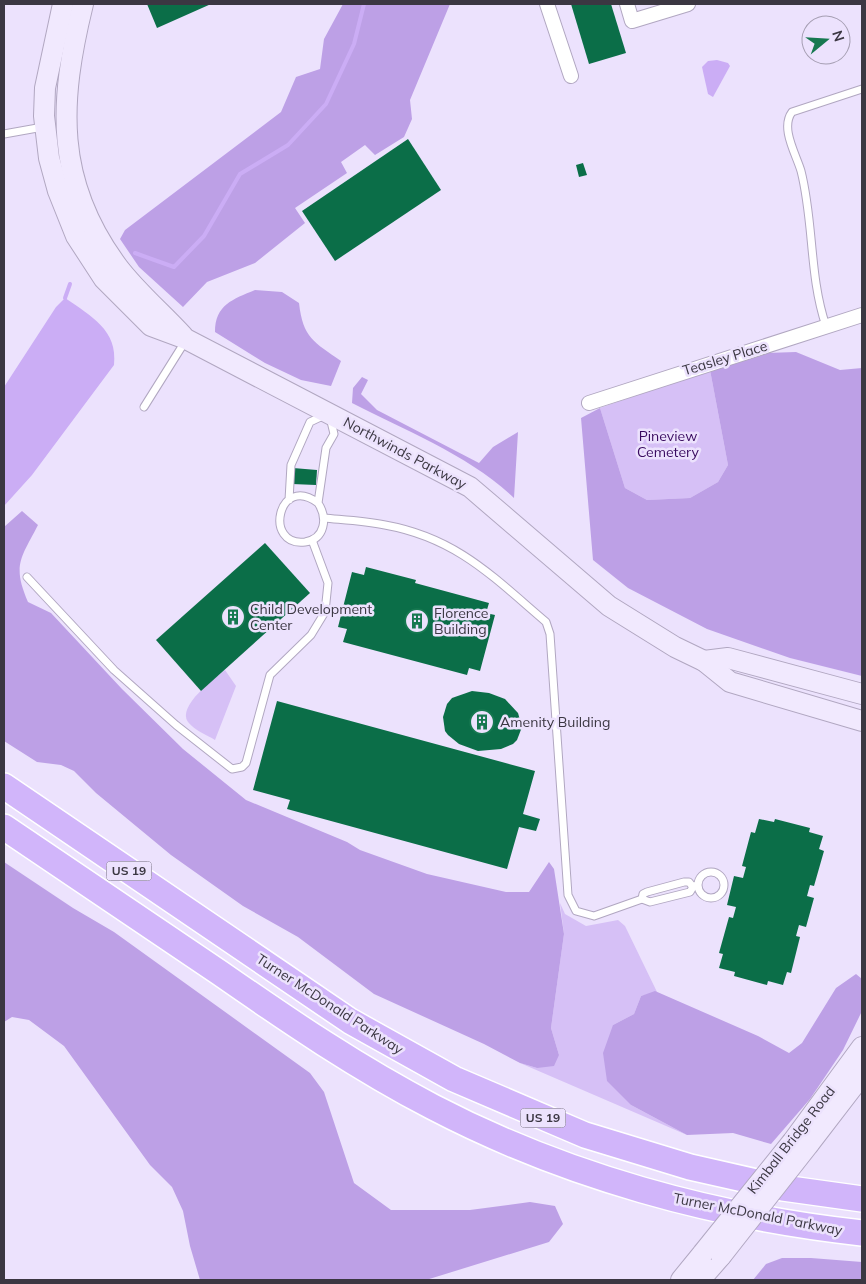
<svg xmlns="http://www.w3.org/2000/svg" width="866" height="1284" viewBox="0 0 866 1284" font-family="Mulish,sans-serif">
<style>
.green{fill:#d6c0f6}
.forest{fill:#bda0e6}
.water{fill:#cbadf5}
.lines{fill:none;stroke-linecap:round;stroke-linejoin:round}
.stream{stroke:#cbadf5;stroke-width:4}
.building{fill:#0b6e48}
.lane-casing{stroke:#b1a7c1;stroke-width:9}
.street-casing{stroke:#b1a7c1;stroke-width:16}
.secondary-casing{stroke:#b1a7c1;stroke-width:22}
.highway-casing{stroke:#fff;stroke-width:28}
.lane{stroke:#fff;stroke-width:7}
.street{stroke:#fff;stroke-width:14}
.secondary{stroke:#f1e9fe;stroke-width:20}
.highway{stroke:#d1b5fa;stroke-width:25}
.secondary-bridge-casing{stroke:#b1a7c1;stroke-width:22;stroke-linecap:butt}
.secondary-bridge{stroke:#f1e9fe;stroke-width:20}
.labels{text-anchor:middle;stroke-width:5;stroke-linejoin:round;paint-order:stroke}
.shield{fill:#ece2fd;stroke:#706a7a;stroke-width:1}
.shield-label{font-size:12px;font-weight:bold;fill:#3b3742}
.street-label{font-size:14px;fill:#3b3742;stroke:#ece2fd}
.park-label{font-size:14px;fill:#390b5f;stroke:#ece2fd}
.poi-label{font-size:14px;fill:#3b3742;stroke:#ece2fd;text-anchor:start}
</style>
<rect width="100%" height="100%" fill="#ece2fd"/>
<g class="green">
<polygon points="710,370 728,465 718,482 690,498 647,500 625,488 600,408"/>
<path d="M 225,670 L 236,686 L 215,740 C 207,735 194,730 188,722 C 177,706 214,679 225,670 Z"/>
<polygon points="560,903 565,914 586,926 618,920 625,926 657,992 641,996 634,1014 613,1025 631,1105 687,1135 520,1063 537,1068 559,1055 551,1028 564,934"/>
</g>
<g class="forest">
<polygon points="343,4 450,4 410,100 412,119 404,137 375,155 365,145 341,162 347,173 295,208 305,223 255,263 207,282 183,307 139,267 120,239 125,230 281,112 296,77 320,69 324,39"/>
<path d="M 255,290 L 282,292 L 299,303 C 303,338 314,342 341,361 L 331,386 L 301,380 L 265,363 L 215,332 C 215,305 233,299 255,290 Z"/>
<polygon points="796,352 840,370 862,368 862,676 790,658 707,629 628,588 593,560 581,418 600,408 625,488 647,500 690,498 718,482 728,465 710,370 766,353"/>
<path d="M 362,377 L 368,380 L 361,394 L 377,410 L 479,463 L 493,447 L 518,432 L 514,498 C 469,455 406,431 352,403 L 353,388 Z"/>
<path d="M 22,511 L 38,525 C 21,558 12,565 28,602 L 51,613 L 122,689 L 183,749 L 246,800 L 347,842 L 360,850 L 427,874 L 506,892 L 529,892 L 549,862 L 554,869 L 564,934 L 551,1028 L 559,1055 L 554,1066 L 537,1068 L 520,1063 L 484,1044 L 374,994 L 298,937 L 243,906 L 171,855 L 96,793 L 74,771 L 61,765 L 37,762 L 4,741 L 4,527 Z"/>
<polygon points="4,862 73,908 114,932 310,1073 324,1092 354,1183 391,1210 470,1210 530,1202 555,1206 563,1224 549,1242 426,1280 200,1280 190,1246 183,1211 172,1187 150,1165 64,1046 29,1020 12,1017 4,1022"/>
<polygon points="856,974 862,979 862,1011 843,1050 810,1099 771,1144 733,1133 687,1135 631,1105 607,1081 603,1053 613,1025 634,1014 641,996 655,991 758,1036 789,1053 802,1043 836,988"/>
<polygon points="782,1258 811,1258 862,1262 862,1280 753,1280 766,1264"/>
</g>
<g class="water">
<polygon points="717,60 728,63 730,66 713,97 708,94 702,67 708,61"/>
<path d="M 65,298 C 91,316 118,330 114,365 L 32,475 L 4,506 L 4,387 L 56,307 Z"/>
</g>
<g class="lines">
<g class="stream">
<polyline points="135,253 174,267 204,236 240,174 288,145 326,104 354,44 364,4"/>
<polyline points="65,298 70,284"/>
</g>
</g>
<g class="building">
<polygon points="147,4 211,4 157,28"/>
<polygon points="571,4 611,4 626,53 589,64"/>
<polygon points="408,139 441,190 335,261 302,211"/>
<polygon points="583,163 587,175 579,177 576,165"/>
<polygon points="293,468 317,470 316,485 292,484"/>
<polygon points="265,543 310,593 201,691 156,640"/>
<polygon points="366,567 416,580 415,583 489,603 486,613 495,615 480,671 469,668 467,675 343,642 347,629 338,627 352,572 364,575"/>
<polygon points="472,691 489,693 505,699 518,713 522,727 517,740 513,744 501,749 478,751 459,744 448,735 445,731 443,717 447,704 452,698"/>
<polygon points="277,701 535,771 523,814 540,819 536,831 519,827 507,869 287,809 290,800 253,790"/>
<polygon points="759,819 774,822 775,819 810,828 809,832 823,836 819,849 824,851 814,886 810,885 807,896 814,898 806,927 799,925 796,936 800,937 791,973 787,972 783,985 768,981 767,985 734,976 735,972 719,968 723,954 719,953 729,917 733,918 736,907 727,905 734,876 743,878 746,867 742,866 751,832 755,833"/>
</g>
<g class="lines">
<g class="lane-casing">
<g id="lane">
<polyline points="4,134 43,127"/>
<path d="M 826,326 C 809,276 814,222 801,171 C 796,154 780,128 792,112 L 862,89"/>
<polyline points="144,407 186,340"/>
<path d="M 289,500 L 291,465 L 310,422 L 329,413 L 334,434 L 326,448 L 318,503 C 328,518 325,539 305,542 C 263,547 278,473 318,503"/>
<path d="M 324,518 C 345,520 365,521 385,525 C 457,538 493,577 546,622 L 550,634 L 568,895 L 576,911 L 594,916 L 642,899 L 650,902 L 690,892 L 693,887 L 697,885"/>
<polyline points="27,577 114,670 176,725 232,769 242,767 246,763 270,675 311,635 325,612 328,583 312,540"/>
<circle cx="711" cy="885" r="13"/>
<polyline points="642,899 643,894 647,892 684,882 689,882 693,887"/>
</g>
</g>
<g class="street-casing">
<g id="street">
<polyline points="547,4 571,76"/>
<polyline points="627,4 632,21 688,4"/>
<polyline points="589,403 862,315"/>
</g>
</g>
<g class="secondary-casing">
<g id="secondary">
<polyline points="63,4 45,88 44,116 49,158 58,191 76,236 104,279 151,326 186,339 470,487 609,606 675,647 704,661 730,682 862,721"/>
<path d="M 83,4 C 59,102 54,181 118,267 C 137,292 162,313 183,336"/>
<polyline points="704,661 728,658 862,694"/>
<polyline points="793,1141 862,1047"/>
<polyline points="809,1144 862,1075"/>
<polyline points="681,1280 703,1253"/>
<polyline points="700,1280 721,1256"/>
</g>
</g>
<g class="highway-casing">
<g id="highway">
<polyline points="4,786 350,1021 454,1079 585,1135 690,1167 783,1188 862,1199"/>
<path d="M 4,827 C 76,876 148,925 220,973 C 289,1021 358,1068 433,1107 C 565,1176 715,1217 862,1233"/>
</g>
</g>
<use href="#lane" class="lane"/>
<use href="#street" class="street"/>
<use href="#secondary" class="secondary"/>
<use href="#highway" class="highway"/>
<g class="secondary-bridge-casing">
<g id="secondary-bridge">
<polyline points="703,1253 793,1141"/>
<polyline points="721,1256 809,1144"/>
</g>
</g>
<use href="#secondary-bridge" class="secondary-bridge"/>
</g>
<defs>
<g id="building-ring" transform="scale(1.25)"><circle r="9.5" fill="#ece2fd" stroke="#167850" stroke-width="1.5"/><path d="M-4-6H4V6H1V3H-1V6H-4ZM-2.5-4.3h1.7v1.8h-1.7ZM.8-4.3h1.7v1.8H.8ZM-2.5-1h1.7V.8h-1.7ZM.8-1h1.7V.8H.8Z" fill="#167850"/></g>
</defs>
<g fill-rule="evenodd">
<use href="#building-ring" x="233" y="617"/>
<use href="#building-ring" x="417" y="621"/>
<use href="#building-ring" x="482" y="722"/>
</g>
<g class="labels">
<g class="shield">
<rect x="106.5" y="861.5" width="45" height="19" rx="4"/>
<rect x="520.5" y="1108.5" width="45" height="19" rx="4"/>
</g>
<g class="shield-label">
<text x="129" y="875">US 19</text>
<text x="543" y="1122">US 19</text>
</g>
<g class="street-label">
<text transform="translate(725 358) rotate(-17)" y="5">Teasley Place</text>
<text transform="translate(405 453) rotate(28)" y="5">Northwinds Parkway</text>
<text transform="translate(330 1004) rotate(33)" y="5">Turner McDonald Parkway</text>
<text transform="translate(791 1140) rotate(-52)" y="5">Kimball Bridge Road</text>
<text transform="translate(758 1214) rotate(11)" y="5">Turner McDonald Parkway</text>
</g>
<g class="park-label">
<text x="668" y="441">Pineview<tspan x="668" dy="16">Cemetery</tspan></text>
</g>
<g class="poi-label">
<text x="250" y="614">Child Development<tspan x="250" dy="16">Center</tspan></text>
<text x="434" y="618">Florence<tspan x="434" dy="16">Building</tspan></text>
<text x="500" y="727">Amenity Building</text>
</g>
</g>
<rect width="866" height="1284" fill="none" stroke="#3b3742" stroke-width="10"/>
<g transform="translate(826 40) rotate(72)"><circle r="24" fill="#ece2fd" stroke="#a59eb2"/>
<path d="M0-4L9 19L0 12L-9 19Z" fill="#167850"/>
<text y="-8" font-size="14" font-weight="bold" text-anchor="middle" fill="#3b3742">N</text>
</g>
</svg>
